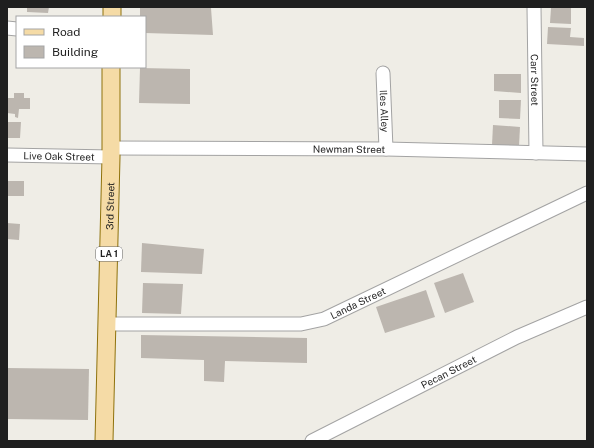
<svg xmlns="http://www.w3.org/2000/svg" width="594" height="448" viewBox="0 0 594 448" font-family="'Public Sans',sans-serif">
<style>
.building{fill:#bcb6af}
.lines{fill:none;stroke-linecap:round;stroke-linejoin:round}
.minor-casing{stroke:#a3a3a3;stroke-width:15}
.major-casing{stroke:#8f720c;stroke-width:19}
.minor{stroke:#fff;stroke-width:13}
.major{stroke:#f5dba6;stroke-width:17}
.labels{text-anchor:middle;stroke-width:3;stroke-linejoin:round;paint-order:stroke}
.shield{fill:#fff;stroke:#626262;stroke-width:1}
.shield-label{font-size:9px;font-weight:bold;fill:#1f1f1f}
.street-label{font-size:10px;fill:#1f1f1f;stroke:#fff}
</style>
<rect width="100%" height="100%" fill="#efede6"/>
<g class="building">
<polygon points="27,7 49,7 48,13 27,12"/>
<polygon points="140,8 211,8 213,35 145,33 145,17 140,17"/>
<polygon points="551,8 571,8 571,24 550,23"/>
<polygon points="548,27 571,28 570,37 584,38 584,46 547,44"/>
<polygon points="140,68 190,69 190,104 139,103"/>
<polygon points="494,74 521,74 521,93 494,91"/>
<polygon points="14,93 24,93 24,98 30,98 30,109 19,109 18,118 15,117 15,114 7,113 7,98 14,98"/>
<polygon points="499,100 521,100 520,119 499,118"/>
<polygon points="7,122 21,122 20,138 7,138"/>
<polygon points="493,125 520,127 519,146 492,145"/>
<rect x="7" y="181" width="17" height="15"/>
<polygon points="7,223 20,224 19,240 7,239"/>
<polygon points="142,243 204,249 202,274 141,272"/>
<polygon points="463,273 474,302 445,313 434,283"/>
<polygon points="143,283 183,284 181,314 142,313"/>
<polygon points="426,290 435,317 385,333 376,307"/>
<polygon points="141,335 307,338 307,363 225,361 224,382 204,381 204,360 141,358"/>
<polygon points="7,368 89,369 88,420 7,419"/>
</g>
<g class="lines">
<g class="minor-casing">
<g id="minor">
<path id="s1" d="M 534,7 L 536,153"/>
<polyline points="7,28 17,29"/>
<path id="s2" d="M 383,73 L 386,149"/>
<path id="s3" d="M 111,148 L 386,149 L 587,154"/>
<path id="s4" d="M 7,155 L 111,157"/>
<path id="s5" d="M 107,324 L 301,324 L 324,319 L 587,193"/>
<path id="s6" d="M 312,441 L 517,337 L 587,307"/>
</g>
</g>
<g class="major-casing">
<g id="major">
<polyline points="112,17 112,7"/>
<path id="s7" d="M 104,441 L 111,157 L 111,67"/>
</g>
</g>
<use href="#minor" class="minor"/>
<use href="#major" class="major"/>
</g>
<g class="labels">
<rect class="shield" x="96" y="247" width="26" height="14" rx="3"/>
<g class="shield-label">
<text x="109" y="257">LA 1</text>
</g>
<g class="street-label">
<text dy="4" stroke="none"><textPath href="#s1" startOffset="73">Carr Street</textPath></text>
<text dy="4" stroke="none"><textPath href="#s2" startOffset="38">Iles Alley</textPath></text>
<text dy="4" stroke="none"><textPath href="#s3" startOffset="238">Newman Street</textPath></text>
<text dy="4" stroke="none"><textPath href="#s4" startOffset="52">Live Oak Street</textPath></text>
<text dy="4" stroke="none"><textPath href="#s7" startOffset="235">3rd Street</textPath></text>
<text dy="4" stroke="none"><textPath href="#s5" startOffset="255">Landa Street</textPath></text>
<text dy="4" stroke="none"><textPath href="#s6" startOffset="153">Pecan Street</textPath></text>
</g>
</g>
<rect width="594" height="448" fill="none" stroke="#1f1f1f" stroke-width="16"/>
<rect x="16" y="16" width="130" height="52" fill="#ffffff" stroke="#a5a5a5"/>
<rect x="24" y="29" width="20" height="6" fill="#f5dba6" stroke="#a5a5a5"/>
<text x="52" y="36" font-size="12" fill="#1f1f1f">Road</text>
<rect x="24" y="46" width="20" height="12" fill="#bcb6af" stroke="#a5a5a5"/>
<text x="52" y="56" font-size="12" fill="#1f1f1f">Building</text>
</svg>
